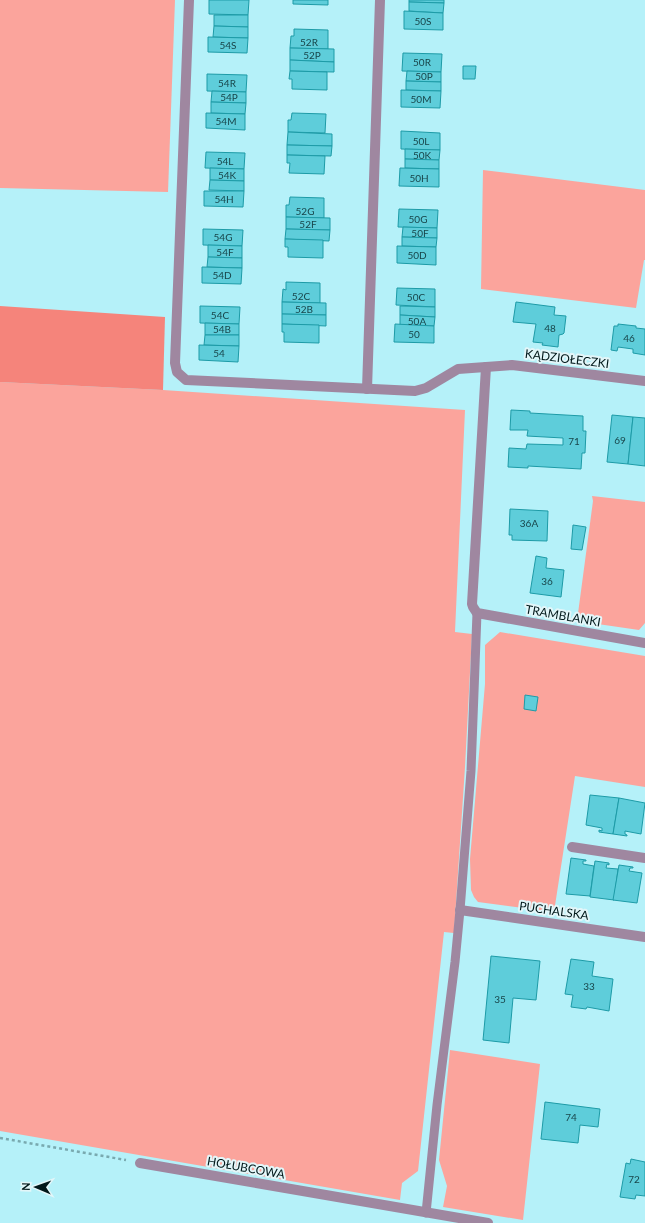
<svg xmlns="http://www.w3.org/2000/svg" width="645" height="1223" viewBox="0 0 645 1223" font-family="Lato,sans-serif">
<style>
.green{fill:#fba49c}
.forest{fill:#f5847b}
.building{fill:#5ecdda;stroke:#1d9ba7}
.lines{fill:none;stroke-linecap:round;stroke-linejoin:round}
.path{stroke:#79a9af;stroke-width:2.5;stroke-dasharray:3 3;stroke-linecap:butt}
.lane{stroke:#9f87a0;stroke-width:9}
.street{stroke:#9f87a0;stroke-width:10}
.labels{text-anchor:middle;stroke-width:4;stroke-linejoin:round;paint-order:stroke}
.number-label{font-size:10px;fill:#18454a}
.street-label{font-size:12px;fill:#01181a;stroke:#e3f6f9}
</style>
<rect width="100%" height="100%" fill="#b5f1f9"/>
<g class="green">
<polygon points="0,0 175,0 168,192 0,188"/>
<polygon points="483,170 645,190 645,260 644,260 636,308 481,289"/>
<polygon points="0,382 163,390 465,410 455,632 472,634 465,767 454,933 444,932 418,1171 402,1183 400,1200 0,1131"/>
<polygon points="592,496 645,502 645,623 639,630 577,621 593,501"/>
<polygon points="500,632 645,656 645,787 575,776 554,912 478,902 474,897 471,890 470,859 485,684 485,645"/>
<polygon points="450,1050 540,1064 523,1220 443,1207 447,1186 439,1160"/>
</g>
<polygon class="forest" points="0,306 165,317 163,390 0,382"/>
<g class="building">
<polygon points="209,0 249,0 248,15 209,14"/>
<polygon points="293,0 328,0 328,5 293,4"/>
<polygon points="409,0 444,0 444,3 409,2"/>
<polygon points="409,2 444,3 443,13 409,11"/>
<polygon points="404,11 443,13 443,30 404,29"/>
<polygon points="214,15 248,15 248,27 214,26"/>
<polygon points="214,26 248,27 248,38 213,37"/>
<polygon points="294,29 328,30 328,49 290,48 291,36 294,36"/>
<polygon points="208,37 248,38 247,53 208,52"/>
<polygon points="290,48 334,49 334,62 290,60"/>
<polygon points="403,53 442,54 441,72 402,71"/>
<polygon points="290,60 334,62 334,72 290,71"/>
<polygon points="463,66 476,66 475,79 463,79"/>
<polygon points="290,71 327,72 327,90 292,89 292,79 289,79"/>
<polygon points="407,71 441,72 441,82 406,81"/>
<polygon points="207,74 247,75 246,92 207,91"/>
<polygon points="406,81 441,82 441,91 406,90"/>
<polygon points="401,90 441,91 440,108 401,107"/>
<polygon points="212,91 246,92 246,103 211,102"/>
<polygon points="211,102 246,103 245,114 211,113"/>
<polygon points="206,113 245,114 245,130 206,128"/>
<polygon points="292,113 326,114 325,133 288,132 288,120 291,120"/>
<polygon points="401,131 440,133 440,150 401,149"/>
<polygon points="288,132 332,134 332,146 287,145"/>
<polygon points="287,145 332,146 331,156 287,155"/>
<polygon points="405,149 440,150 439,160 405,159"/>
<polygon points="206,152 245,153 244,169 205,168"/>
<polygon points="287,155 325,156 324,174 289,173 290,163 287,163"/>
<polygon points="405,159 439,160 439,169 405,168"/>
<polygon points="210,168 244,169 244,181 210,180"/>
<polygon points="400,168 439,169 439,187 399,186"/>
<polygon points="210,180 244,181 244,191 209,190"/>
<polygon points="204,191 244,191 243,207 204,206"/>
<polygon points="290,197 324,198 324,218 286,217 286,205 289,205"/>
<polygon points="399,209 438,210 437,228 398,227"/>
<polygon points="286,217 330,218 330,230 286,229"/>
<polygon points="403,227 437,228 437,238 402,237"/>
<polygon points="203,229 243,230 242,246 203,245"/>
<polygon points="286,229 330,230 329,241 285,239"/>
<polygon points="402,237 437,238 436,247 402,246"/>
<polygon points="285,239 323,240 323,258 288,257 288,247 285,247"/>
<polygon points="208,245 242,246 242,258 208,257"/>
<polygon points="397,246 436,247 436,265 397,263"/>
<polygon points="208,257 242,258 242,268 207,267"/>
<polygon points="202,267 242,268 241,284 202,283"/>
<polygon points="286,282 320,283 320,303 282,302 283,289 286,290"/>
<polygon points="397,288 435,289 435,307 396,305"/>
<polygon points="282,302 326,303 326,315 282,314"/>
<polygon points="516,302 555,307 554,315 566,316 564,333 563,334 559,335 558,347 542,345 543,343 533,342 536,324 513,322"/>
<polygon points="200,306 240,307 239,324 200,323"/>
<polygon points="400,306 435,307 435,317 400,315"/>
<polygon points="282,314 326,315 326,326 282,324"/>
<polygon points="400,315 435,317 434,326 400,325"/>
<polygon points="205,323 239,324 239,335 205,335"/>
<polygon points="282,324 319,325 319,343 284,342 284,332 282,332"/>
<polygon points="395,324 434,326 434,343 394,342"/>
<polygon points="618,324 636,326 636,328 645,329 645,355 633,353 633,349 618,347 617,351 611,350 614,326 618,326"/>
<polygon points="205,335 239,335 239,346 204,345"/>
<polygon points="199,345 239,346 238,362 199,360"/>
<polygon points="511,410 530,411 530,413 583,416 583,431 586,431 585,453 582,453 581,469 528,466 528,468 508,467 509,448 526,449 527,444 563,445 563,438 527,436 528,430 510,430"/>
<polygon points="612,415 633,417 628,464 607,462"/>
<polygon points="633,417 645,418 645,466 628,464"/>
<polygon points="510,509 548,511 547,541 512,540 512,535 509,535"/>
<polygon points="573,525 586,527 582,550 571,549"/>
<polygon points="536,556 547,558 546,568 564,570 561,597 530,593"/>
<polygon points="525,695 538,697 536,711 524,709"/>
<polygon points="590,795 619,798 613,834 599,832 599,830 602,831 602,828 586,825"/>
<polygon points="619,798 645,803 641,834 625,831 625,834 627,835 627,836 613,834"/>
<polygon points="571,858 586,860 586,861 583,861 583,864 594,866 590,896 566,894"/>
<polygon points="595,861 609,863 609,865 607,864 606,868 618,869 614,900 590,897"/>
<polygon points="619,865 633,867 633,868 630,868 629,871 642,873 637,903 613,900"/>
<polygon points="491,956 540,961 536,1000 513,998 509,1043 483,1040"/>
<polygon points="571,959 594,962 592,976 613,979 609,1011 587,1007 586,1009 571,1007 573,995 565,994"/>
<polygon points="545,1102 600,1109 598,1127 580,1125 578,1143 541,1139"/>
<polygon points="631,1159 645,1162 645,1196 636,1195 635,1199 620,1197 626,1163 630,1164"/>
</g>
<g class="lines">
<polyline class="path" points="0,1138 126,1160"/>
<polyline class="lane" points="426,1213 437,1105 455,962 460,910 471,771 477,613"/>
<g class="street">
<polyline points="189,0 175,363 177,372 186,380 415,391 426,388 458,369 512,365 645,381"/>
<polyline points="486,367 472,604 473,607 477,613 645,643"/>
<polyline points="367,389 380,0"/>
<polyline points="572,847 645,858"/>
<polyline points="460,910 645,937"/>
<polyline points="140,1163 488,1223"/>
</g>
</g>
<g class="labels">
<g class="number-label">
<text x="423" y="25">50S</text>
<text x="309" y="46">52R</text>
<text x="228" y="49">54S</text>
<text x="312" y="59">52P</text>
<text x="422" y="66">50R</text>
<text x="424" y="80">50P</text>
<text x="227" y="87">54R</text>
<text x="229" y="101">54P</text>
<text x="421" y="103">50M</text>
<text x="226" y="125">54M</text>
<text x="421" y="145">50L</text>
<text x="422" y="159">50K</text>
<text x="225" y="165">54L</text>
<text x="227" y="179">54K</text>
<text x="419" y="182">50H</text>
<text x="224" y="203">54H</text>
<text x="305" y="215">52G</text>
<text x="418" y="223">50G</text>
<text x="308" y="228">52F</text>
<text x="420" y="237">50F</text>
<text x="223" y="241">54G</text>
<text x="225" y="256">54F</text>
<text x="417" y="259">50D</text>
<text x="222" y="279">54D</text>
<text x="301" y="300">52C</text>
<text x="416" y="301">50C</text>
<text x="304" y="313">52B</text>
<text x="220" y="319">54C</text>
<text x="417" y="325">50A</text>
<text x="550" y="332">48</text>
<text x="222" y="333">54B</text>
<text x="414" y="338">50</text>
<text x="629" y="342">46</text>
<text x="219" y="357">54</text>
<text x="620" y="444">69</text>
<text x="574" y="445">71</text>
<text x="529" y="527">36A</text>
<text x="547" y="585">36</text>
<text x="589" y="990">33</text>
<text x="500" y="1003">35</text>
<text x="571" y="1121">74</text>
<text x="634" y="1183">72</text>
</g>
<g class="street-label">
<text transform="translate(567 359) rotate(7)" y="4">KĄDZIOŁECZKI</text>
<text transform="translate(563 616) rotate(10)" y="4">TRAMBLANKI</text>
<text transform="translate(554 911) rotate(8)" y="4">PUCHALSKA</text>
<text transform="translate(246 1168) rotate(10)" y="4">HOŁUBCOWA</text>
</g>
</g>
<g transform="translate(36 1187) rotate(272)" stroke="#e3f6f9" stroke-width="3" paint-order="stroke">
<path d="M0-3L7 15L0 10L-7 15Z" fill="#01181a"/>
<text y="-6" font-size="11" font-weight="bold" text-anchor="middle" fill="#01181a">N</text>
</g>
</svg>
